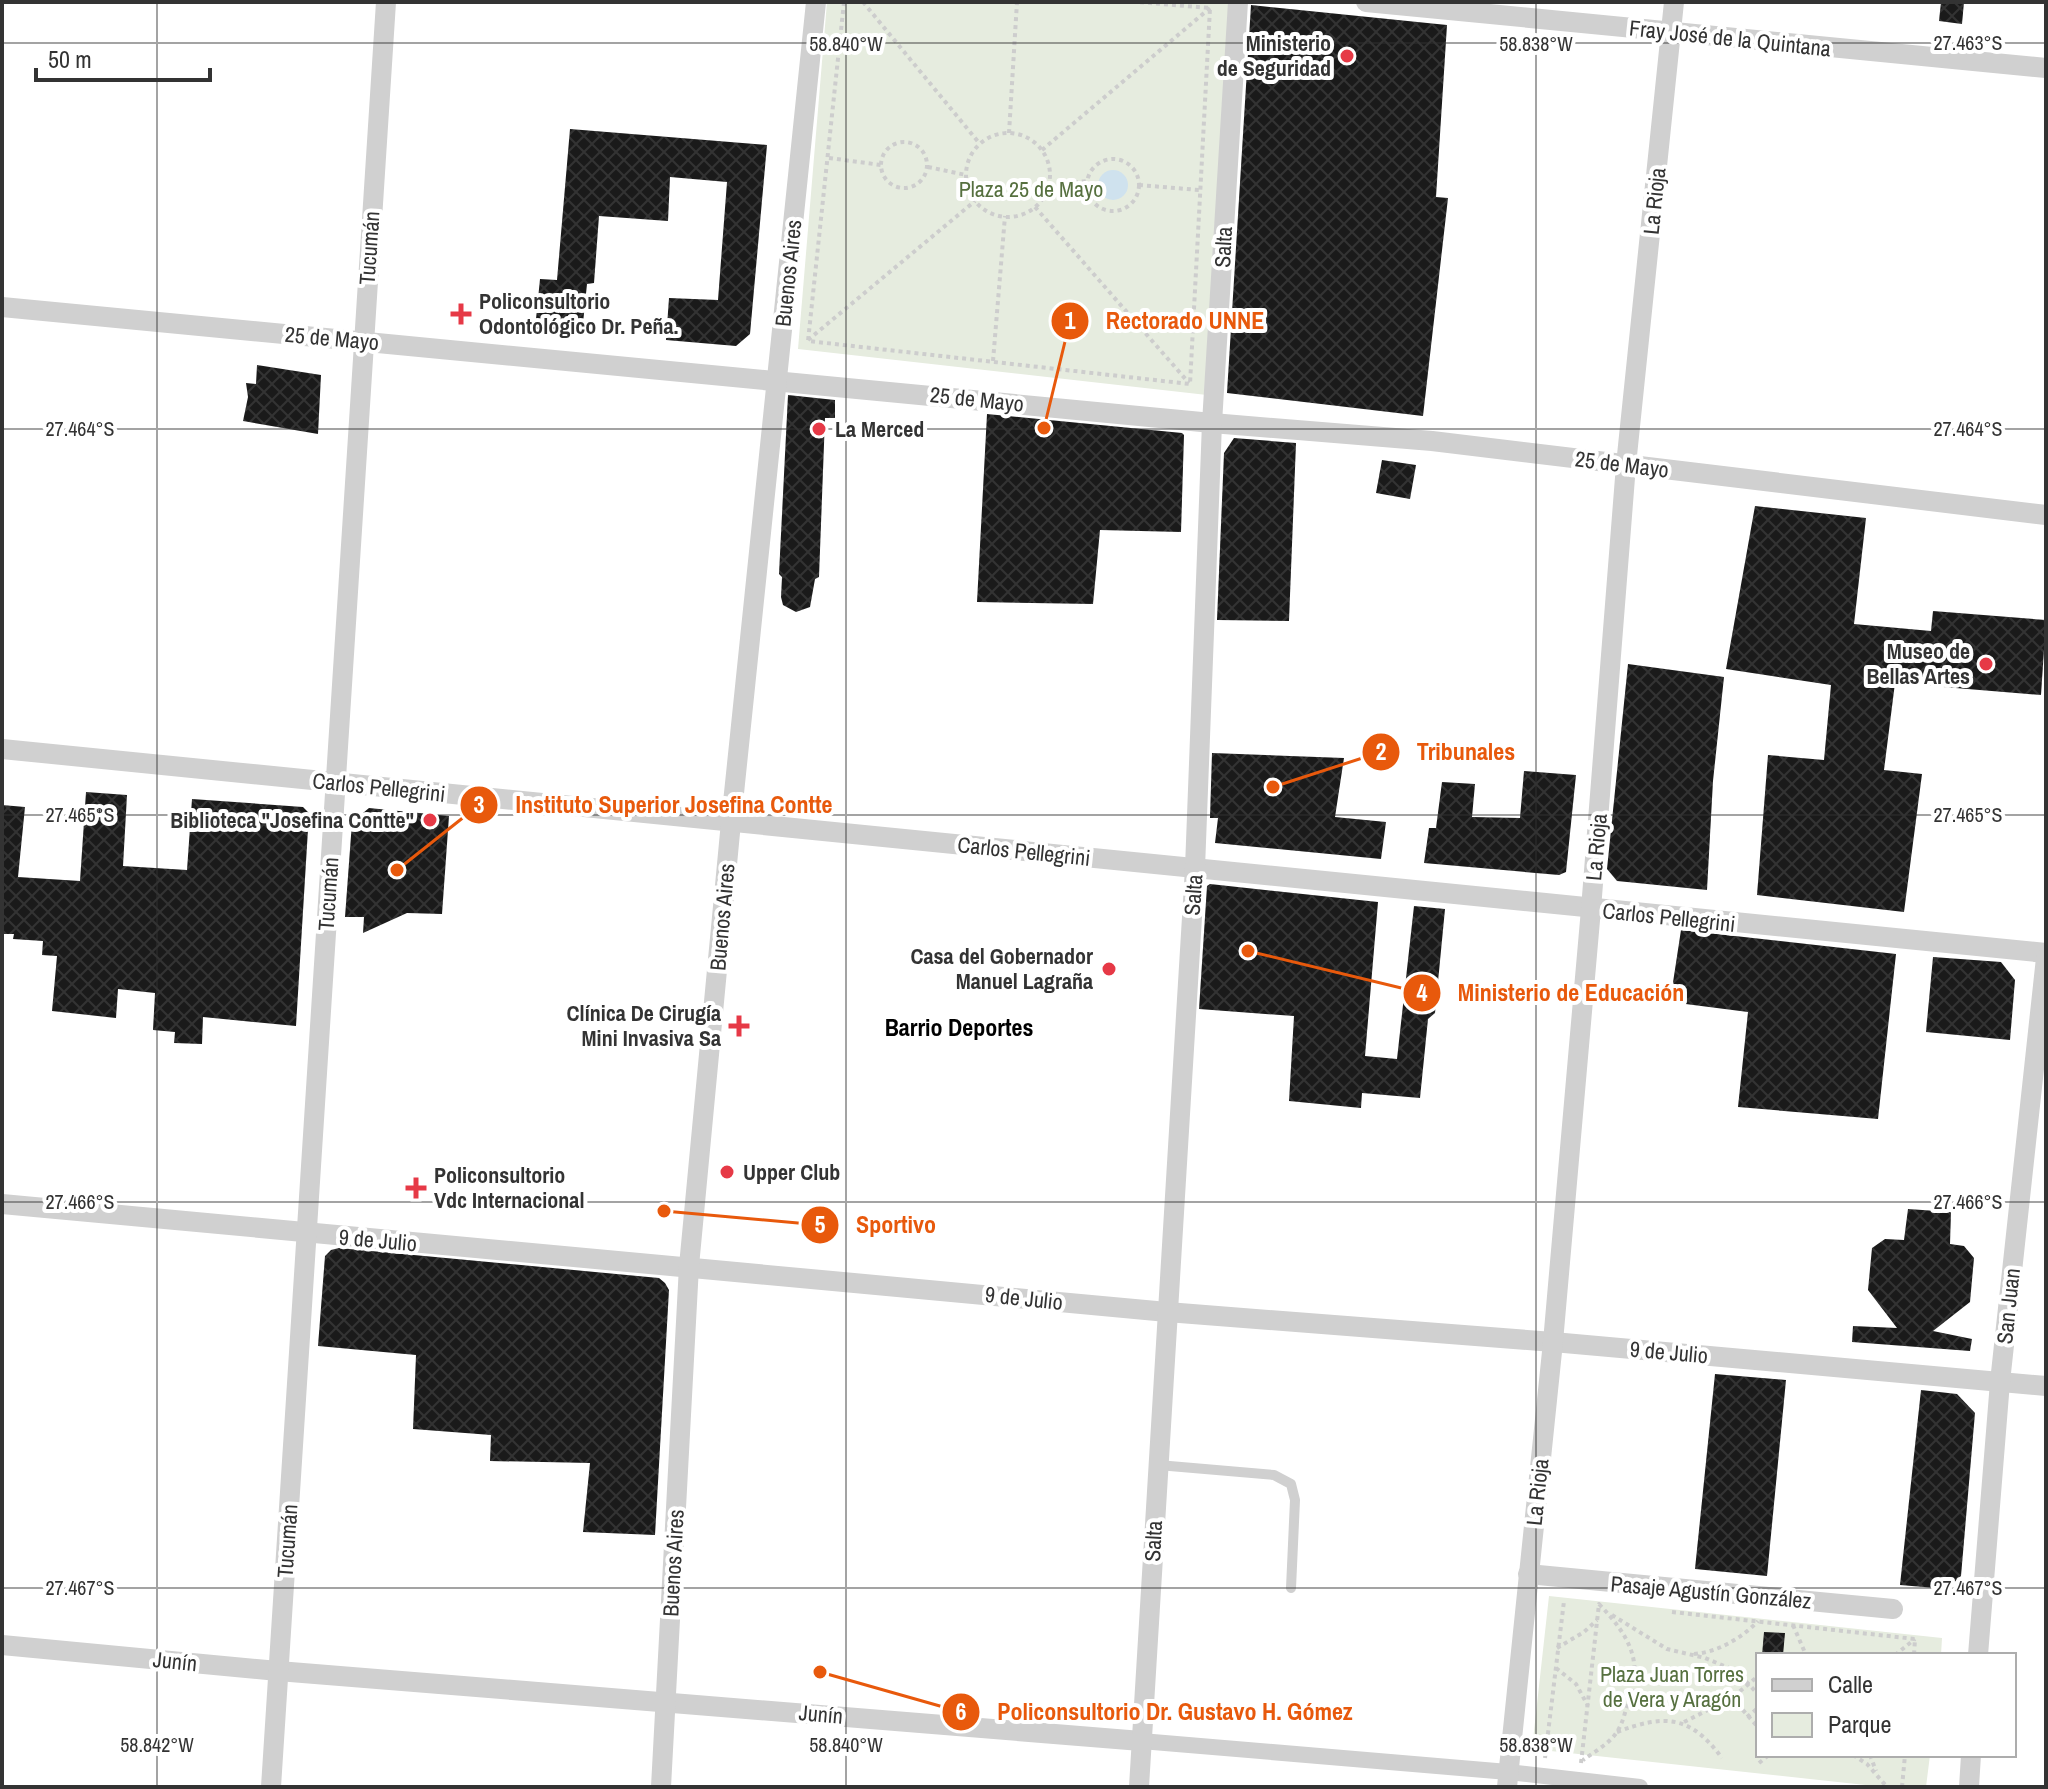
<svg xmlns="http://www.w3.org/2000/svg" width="2048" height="1789" viewBox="0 0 2048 1789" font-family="'Archivo Narrow',sans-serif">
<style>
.park{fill:#e6ecdf}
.water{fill:#cfe2ee}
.building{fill:url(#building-cross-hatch)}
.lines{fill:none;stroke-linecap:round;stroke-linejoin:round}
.path{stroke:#cdcdcd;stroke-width:4;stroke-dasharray:4 4;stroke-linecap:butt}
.service{stroke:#d0d0d0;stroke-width:10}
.pedestrian{stroke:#d0d0d0;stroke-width:16}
.minor{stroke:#d0d0d0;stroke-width:20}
.ticks{fill:none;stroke:#333;stroke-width:2;stroke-opacity:0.45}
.poi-dot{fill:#e63946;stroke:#fff;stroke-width:3}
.labels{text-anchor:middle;stroke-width:8;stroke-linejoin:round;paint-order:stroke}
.street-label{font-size:22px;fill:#333;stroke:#fff}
.poi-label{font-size:22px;font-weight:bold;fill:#333;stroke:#fff;text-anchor:end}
.park-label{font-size:22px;fill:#56703f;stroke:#fff}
.neighbourhood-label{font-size:24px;font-weight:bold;fill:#000;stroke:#fff}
.ticks-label{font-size:20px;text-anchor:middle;fill:#333;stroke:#fff;stroke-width:8;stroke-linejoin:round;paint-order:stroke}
.leader{fill:none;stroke:#e8590c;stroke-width:3}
.callout-dot{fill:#e8590c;stroke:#fff;stroke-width:3}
.mark-label{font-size:24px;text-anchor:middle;font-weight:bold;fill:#fff}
.callout-label{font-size:24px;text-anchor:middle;font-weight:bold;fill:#e8590c;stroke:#fff;stroke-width:8;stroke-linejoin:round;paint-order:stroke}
</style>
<defs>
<pattern id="building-cross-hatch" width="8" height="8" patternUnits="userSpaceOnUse" patternTransform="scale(2)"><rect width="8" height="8" fill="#1a1a1a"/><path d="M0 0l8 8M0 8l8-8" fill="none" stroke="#333"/></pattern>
</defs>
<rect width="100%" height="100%" fill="#fff"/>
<g class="park">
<polygon points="827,2 1231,2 1207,395 798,349"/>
<polygon points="1549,1596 1942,1638 1941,1655 1758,1655 1758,1755 1930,1755 1926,1787 1884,1787 1532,1749"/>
</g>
<circle class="water" cx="1113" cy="185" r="15"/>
<g class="building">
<polygon points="1941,2 1964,2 1962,24 1939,21"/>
<polygon points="1251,5 1447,25 1436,197 1448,198 1423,416 1227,393"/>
<polygon points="570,129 767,145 750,334 736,346 666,340 669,298 718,300 727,182 670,177 668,221 599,216 594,283 587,284 582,333 535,329 540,279 557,280"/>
<polygon points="257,365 321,375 318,434 243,421 248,397 246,383 256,384"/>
<polygon points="788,395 835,400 835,418 825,418 819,577 815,579 810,607 796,612 783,605 781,597 782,577 779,574"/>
<polygon points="987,414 1182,433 1184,435 1181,532 1100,530 1093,604 977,602"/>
<polygon points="1234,438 1296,443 1289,621 1217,620 1224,453"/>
<polygon points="1382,460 1416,465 1410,499 1376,493"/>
<polygon points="1755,506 1866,518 1854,624 1931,631 1933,611 2046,620 2041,695 1895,683 1884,770 1922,774 1904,912 1757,895 1768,755 1824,760 1831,685 1726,669"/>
<polygon points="1628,664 1724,677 1713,781 1707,890 1617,881 1607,869"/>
<polygon points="1212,753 1344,758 1335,817 1386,822 1381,859 1215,843 1218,818 1210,818"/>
<polygon points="1524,771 1576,775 1566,872 1559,875 1424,863 1429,828 1436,828 1442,782 1475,784 1472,817 1520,818"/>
<polygon points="86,792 127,795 123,866 187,870 192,799 303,807 309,813 296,1026 203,1017 202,1044 174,1043 175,1032 153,1030 155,993 118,989 116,1018 52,1011 57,956 42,955 43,941 13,939 14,934 2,934 2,805 25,807 18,877 80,881"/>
<polygon points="369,808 449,816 442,914 407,913 363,933 364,917 345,917 352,822"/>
<polygon points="1210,884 1378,902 1365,1056 1397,1059 1414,906 1445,909 1435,1013 1428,1019 1420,1098 1362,1093 1361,1108 1289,1101 1294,1016 1199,1009 1207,886"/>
<polygon points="1681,930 1896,954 1878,1119 1738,1107 1748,1012 1670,1002"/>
<polygon points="1933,957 2001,962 2015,980 2010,1040 1926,1032"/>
<polygon points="1908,1209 1951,1212 1950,1244 1964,1246 1974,1258 1970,1302 1933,1331 1972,1339 1970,1351 1852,1342 1853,1326 1897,1328 1868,1290 1872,1248 1885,1239 1904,1240"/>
<polygon points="339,1248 659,1278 665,1283 669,1290 655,1535 583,1532 590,1463 490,1461 491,1435 413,1429 416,1355 318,1346 325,1256 331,1250"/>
<polygon points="1715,1374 1786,1380 1767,1576 1695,1569"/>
<polygon points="1921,1390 1957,1394 1975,1413 1961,1576 1947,1589 1900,1585"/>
<polygon points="1764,1632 1785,1633 1783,1655 1762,1655"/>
</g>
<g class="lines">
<g class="path">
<polyline points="844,2 808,341 1190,384 1210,8 1138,2"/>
<polyline points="863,2 980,144"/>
<polyline points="1009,133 1017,2"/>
<circle cx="1008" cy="175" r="42"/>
<circle cx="904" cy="165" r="23"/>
<polyline points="1042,150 1210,8"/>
<polyline points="829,158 881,165"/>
<circle cx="1113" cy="185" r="26"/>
<polyline points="928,167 966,175"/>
<polyline points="1050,185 1087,181"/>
<polyline points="1139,185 1199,190"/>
<polyline points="1035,207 1189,383"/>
<polyline points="808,340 975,201"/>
<polyline points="993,361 1005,216"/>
<polyline points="1672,1612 1915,1639 1914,1655"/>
<polyline points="1612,1615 1667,1649 1705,1658 1736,1671 1758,1694"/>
<polyline points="1793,1625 1806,1655"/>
<polyline points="1557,1648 1584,1632 1597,1620"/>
<path d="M 1694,1654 C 1718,1652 1742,1638 1758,1621"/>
<polyline points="1895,1655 1915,1639"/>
<polyline points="1556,1668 1576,1684 1588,1706"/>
<polyline points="1732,1698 1758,1727"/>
<polyline points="1747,1717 1758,1708"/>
<polyline points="1684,1722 1732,1698 1758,1676"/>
<path d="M 1617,1732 C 1665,1714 1690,1715 1722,1758"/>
<polyline points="1853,1755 1867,1764 1887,1787"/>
<polyline points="1870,1755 1876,1771"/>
<polyline points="1545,1758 1564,1601"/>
<path d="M 1581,1763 L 1599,1604 C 1631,1638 1645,1663 1626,1709 C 1624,1717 1621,1726 1617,1732 C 1609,1744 1594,1752 1583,1760"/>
<polyline points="1759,1763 1769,1755"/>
<polyline points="1902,1787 1905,1755"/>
</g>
<polyline class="service" points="1158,1465 1274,1475 1291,1484 1295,1500 1291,1588"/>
<polyline class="pedestrian" points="1141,1741 1508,1772 1640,1787"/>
<g class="minor">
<polyline points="1366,2 2046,68"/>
<polyline points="2,307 1212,423 1432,441 2046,515"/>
<polyline points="2,749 2046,953"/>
<polyline points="2,1204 1167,1312 1553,1342 2046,1386"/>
<polyline points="1528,1574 1893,1609"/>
<polyline points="2,1645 278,1671 1141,1741"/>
<polyline points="1978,1655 2000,1382 2046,958"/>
<polyline points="271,1787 386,2"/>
<polyline points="661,1787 689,1266 731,822 816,2"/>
<polyline points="1139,1787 1195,868 1212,423 1238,2"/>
<polyline points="1507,1787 1553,1342 1591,909 1626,465 1674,2"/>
<polyline points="1969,1787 1971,1755"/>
</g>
</g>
<path class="ticks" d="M 157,2 L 157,1787M 846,2 L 846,1787M 1536,2 L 1536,1787M 2,43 L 2046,43M 2,429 L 2046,429M 2,815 L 2046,815M 2,1202 L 2046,1202M 2,1588 L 2046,1588"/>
<g class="poi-dot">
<circle cx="1347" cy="56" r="8"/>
<path d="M457 302h8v8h8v8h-8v8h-8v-8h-8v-8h8z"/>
<circle cx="819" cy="429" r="8"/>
<circle cx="1986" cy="664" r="8"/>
<circle cx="430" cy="820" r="8"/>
<circle cx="1109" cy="969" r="8"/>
<path d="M735 1014h8v8h8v8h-8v8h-8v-8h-8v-8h8z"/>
<circle cx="727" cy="1172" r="8"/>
<path d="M412 1176h8v8h8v8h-8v8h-8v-8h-8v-8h8z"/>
</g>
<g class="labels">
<g class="street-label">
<text transform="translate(1730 38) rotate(6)" y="8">Fray José de la Quintana</text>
<text transform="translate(1654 201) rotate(-84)" y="8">La Rioja</text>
<text transform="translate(1223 247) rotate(-87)" y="8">Salta</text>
<text transform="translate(369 248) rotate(-86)" y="8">Tucumán</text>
<text transform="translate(788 273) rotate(-84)" y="8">Buenos Aires</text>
<text transform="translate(332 338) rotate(5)" y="8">25 de Mayo</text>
<text transform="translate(977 399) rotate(6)" y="8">25 de Mayo</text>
<text transform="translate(1622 464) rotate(7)" y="8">25 de Mayo</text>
<text transform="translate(379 787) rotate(6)" y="8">Carlos Pellegrini</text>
<text transform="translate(1596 847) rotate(-85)" y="8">La Rioja</text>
<text transform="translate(1024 851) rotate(6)" y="8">Carlos Pellegrini</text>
<text transform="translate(328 894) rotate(-86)" y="8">Tucumán</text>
<text transform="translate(1193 895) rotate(-86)" y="8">Salta</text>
<text transform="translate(722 917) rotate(-85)" y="8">Buenos Aires</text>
<text transform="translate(1669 917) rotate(6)" y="8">Carlos Pellegrini</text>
<text transform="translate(378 1240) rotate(5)" y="8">9 de Julio</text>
<text transform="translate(1024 1298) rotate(6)" y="8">9 de Julio</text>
<text transform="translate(2008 1306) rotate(-84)" y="8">San Juan</text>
<text transform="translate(1669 1352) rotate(5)" y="8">9 de Julio</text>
<text transform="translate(1537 1492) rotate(-84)" y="8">La Rioja</text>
<text transform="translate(287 1541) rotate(-86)" y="8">Tucumán</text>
<text transform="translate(1153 1541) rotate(-87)" y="8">Salta</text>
<text transform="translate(673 1563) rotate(-87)" y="8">Buenos Aires</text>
<text transform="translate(1711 1592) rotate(5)" y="8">Pasaje Agustín González</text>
<text transform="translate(175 1661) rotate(6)" y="8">Junín</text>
<text transform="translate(821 1714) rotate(5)" y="8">Junín</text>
</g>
<g class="poi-label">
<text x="1331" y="51">Ministerio<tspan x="1331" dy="25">de Seguridad</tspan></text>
<text x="479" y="309" text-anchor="start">Policonsultorio<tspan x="479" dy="25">Odontológico Dr. Peña.</tspan></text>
<text x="835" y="437" text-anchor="start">La Merced</text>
<text x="1970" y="659">Museo de<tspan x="1970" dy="25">Bellas Artes</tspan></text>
<text x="414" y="828">Biblioteca "Josefina Contte"</text>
<text x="1093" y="964">Casa del Gobernador<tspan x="1093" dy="25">Manuel Lagraña</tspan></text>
<text x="721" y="1021">Clínica De Cirugía<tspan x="721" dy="25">Mini Invasiva Sa</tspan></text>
<text x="743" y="1180" text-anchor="start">Upper Club</text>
<text x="434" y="1183" text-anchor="start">Policonsultorio<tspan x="434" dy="25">Vdc Internacional</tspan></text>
</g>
<g class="park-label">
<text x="1031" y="197">Plaza 25 de Mayo</text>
<text x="1672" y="1682">Plaza Juan Torres<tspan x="1672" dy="25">de Vera y Aragón</tspan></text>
</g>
<g class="neighbourhood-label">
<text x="959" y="1036">Barrio Deportes</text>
</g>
</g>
<g class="ticks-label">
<text x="1968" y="50">27.463°S</text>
<text x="846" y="51">58.840°W</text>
<text x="1536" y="51">58.838°W</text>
<text x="80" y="436">27.464°S</text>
<text x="1968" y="436">27.464°S</text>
<text x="80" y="822">27.465°S</text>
<text x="1968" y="822">27.465°S</text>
<text x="80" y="1209">27.466°S</text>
<text x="1968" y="1209">27.466°S</text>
<text x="80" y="1595">27.467°S</text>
<text x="1968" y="1595">27.467°S</text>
<text x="157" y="1752">58.842°W</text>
<text x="846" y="1752">58.840°W</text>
<text x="1536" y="1752">58.838°W</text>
</g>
<path class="leader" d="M1044 428L1070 321M1273 787L1381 752M397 870L479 805M1248 951L1422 993M664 1211L820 1225M820 1672L961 1712"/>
<g class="callout-dot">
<circle cx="1044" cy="428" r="8"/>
<circle cx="1273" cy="787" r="8"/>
<circle cx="397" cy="870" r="8"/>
<circle cx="1248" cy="951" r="8"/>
<circle cx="664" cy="1211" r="8"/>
<circle cx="820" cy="1672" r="8"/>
<circle cx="1070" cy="321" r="20"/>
<circle cx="1381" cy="752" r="20"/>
<circle cx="479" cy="805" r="20"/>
<circle cx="1422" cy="993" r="20"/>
<circle cx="820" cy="1225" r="20"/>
<circle cx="961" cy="1712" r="20"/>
</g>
<g class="mark-label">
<text x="1070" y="329">1</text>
<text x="1381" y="760">2</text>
<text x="479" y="813">3</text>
<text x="1422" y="1001">4</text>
<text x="820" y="1233">5</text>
<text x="961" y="1720">6</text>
</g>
<g class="callout-label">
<text x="1185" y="329">Rectorado UNNE</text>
<text x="1466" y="760">Tribunales</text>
<text x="674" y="813">Instituto Superior Josefina Contte</text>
<text x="1571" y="1001">Ministerio de Educación</text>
<text x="896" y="1233">Sportivo</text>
<text x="1175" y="1720">Policonsultorio Dr. Gustavo H. Gómez</text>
</g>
<rect width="2048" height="1789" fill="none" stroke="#333333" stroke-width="8"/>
<rect x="1756" y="1653" width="260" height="104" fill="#ffffff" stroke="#adadad" stroke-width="2"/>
<rect x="1772" y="1679" width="40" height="12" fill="#d0d0d0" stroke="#adadad" stroke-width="2"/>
<text x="1828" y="1693" font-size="24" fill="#333333">Calle</text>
<rect x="1772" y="1713" width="40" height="24" fill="#e6ecdf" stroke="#adadad" stroke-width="2"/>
<text x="1828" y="1733" font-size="24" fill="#333333">Parque</text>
<path d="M36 68v12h174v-12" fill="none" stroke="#333333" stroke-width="4"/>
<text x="48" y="68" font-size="24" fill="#333333" stroke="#ffffff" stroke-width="6" paint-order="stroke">50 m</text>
</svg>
